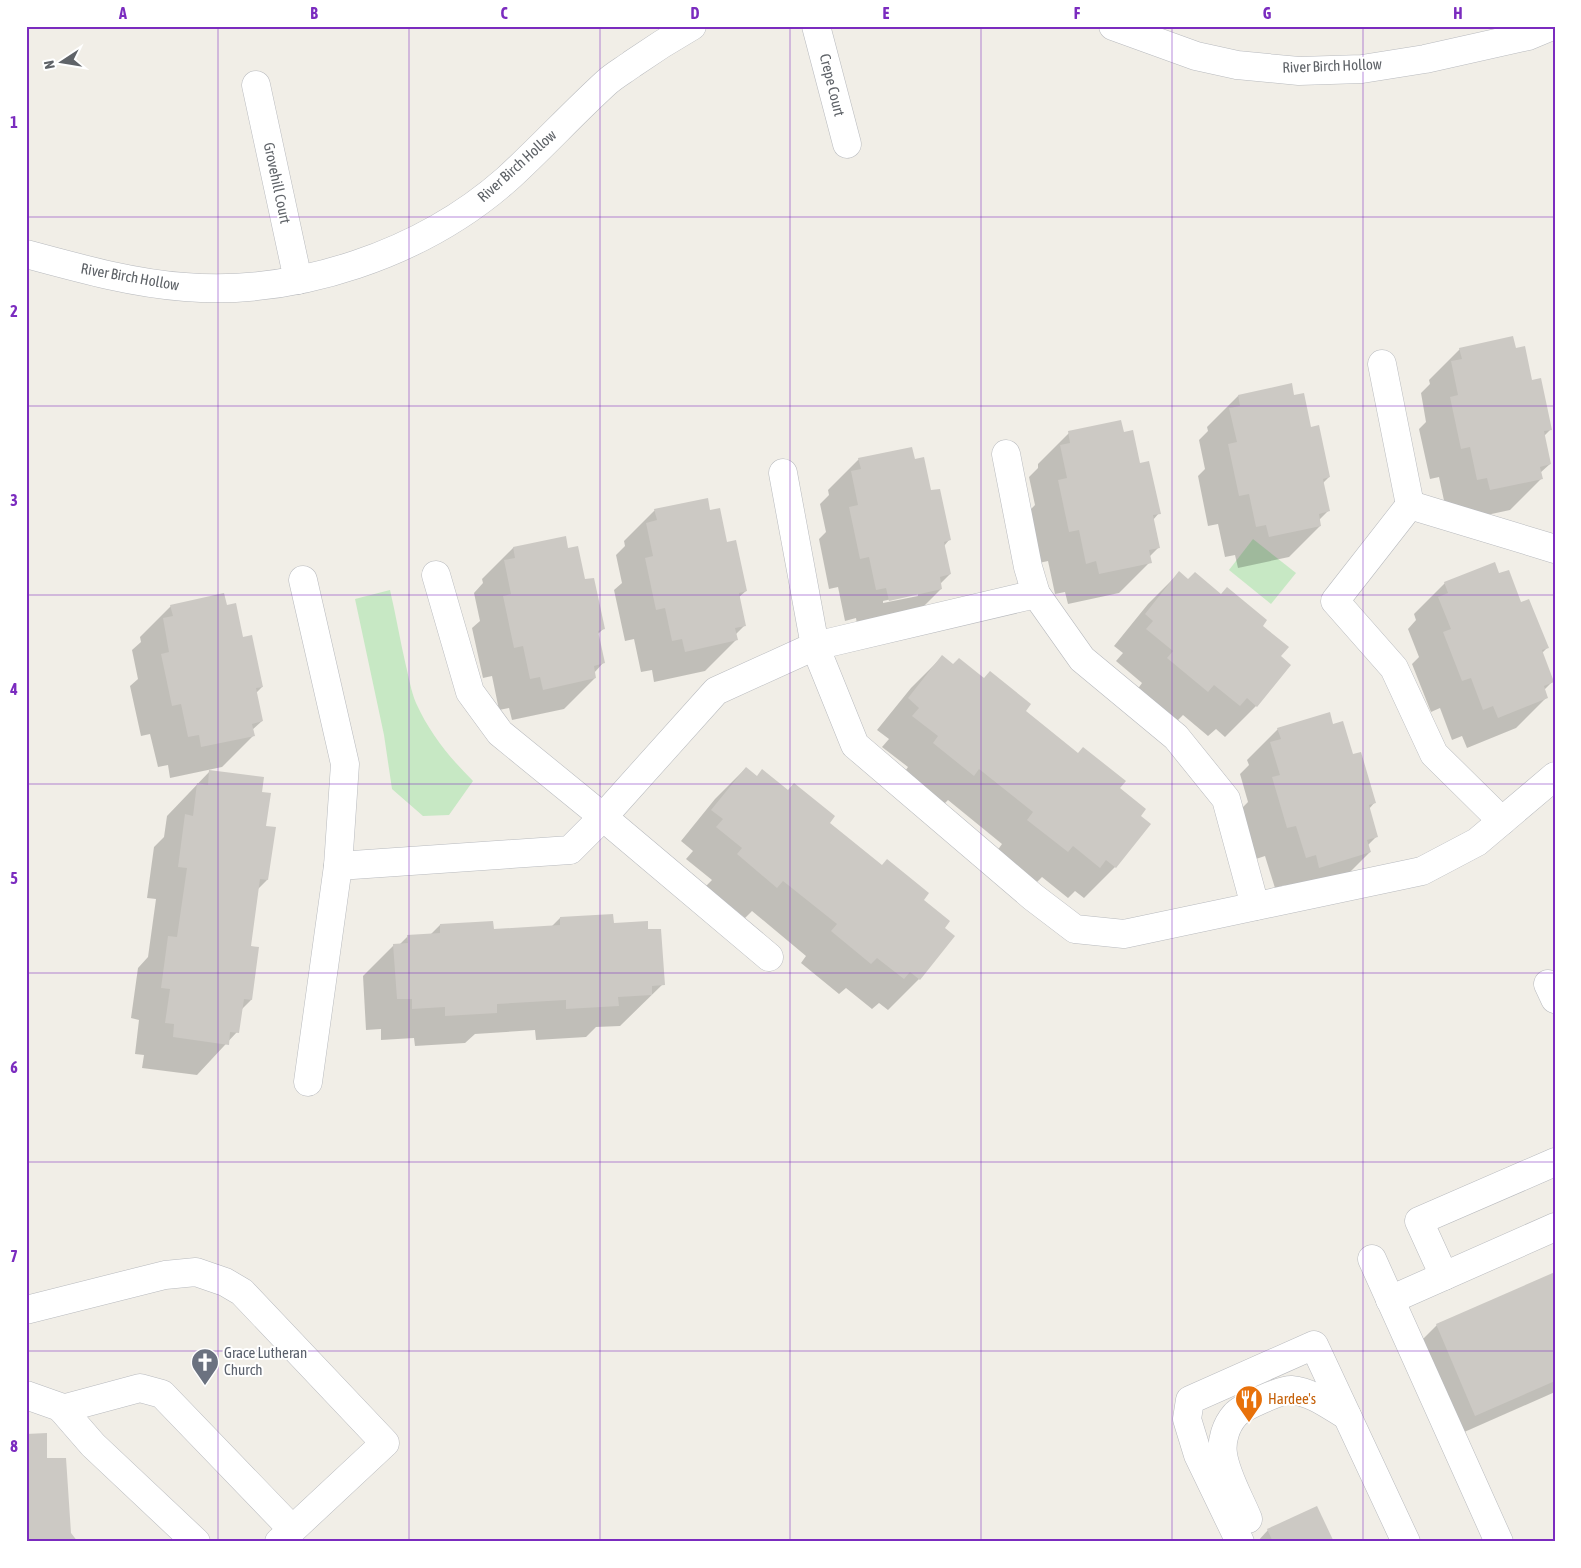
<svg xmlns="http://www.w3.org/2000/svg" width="1581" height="1568" viewBox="0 0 1581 1568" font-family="'Asap Condensed',sans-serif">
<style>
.green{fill:#c7e8c4}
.shadow{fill:#0003;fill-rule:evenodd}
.building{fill:#ccc9c4}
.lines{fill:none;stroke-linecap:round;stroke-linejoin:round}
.minor-casing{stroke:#b8babe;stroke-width:29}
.minor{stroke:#fff;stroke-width:28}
.grid{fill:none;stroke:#7b2cbf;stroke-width:1;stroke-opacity:0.55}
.labels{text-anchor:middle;stroke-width:4;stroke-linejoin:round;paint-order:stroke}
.street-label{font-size:15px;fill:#5f6368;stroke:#fff}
.worship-label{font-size:15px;fill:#5b616d;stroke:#fff;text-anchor:start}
.food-label{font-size:15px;fill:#c56008;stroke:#fff;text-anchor:start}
.neatline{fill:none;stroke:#7b2cbf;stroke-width:2}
.grid-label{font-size:16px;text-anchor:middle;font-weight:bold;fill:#7b2cbf}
</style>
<rect width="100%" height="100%" fill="#f1eee7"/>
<g class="green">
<polygon points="1253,539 1296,573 1271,604 1229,570"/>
<path d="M 390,590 C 396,615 400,641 406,666 C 409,678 411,691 416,703 C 430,734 450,758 473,781 L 449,815 L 423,816 L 392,789 L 384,735 L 355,599 Z"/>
</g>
<g class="shadow">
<polygon points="1460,349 1515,350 1531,381 1551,429 1544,436 1550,464 1540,473 1541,479 1510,510 1459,521 1446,510 1439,477 1430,479 1419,429 1426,422 1421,393 1430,384 1429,380"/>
<polygon points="1238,396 1293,397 1310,429 1329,477 1323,483 1328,511 1319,520 1320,526 1289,557 1238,568 1235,555 1225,557 1218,524 1208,526 1198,476 1205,469 1199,440 1208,431 1207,427"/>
<polygon points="1069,433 1123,434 1139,465 1159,513 1153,520 1159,547 1149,557 1150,562 1119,593 1068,604 1065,592 1055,594 1048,561 1039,563 1028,512 1035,505 1029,477 1038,468 1038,464"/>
<path d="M 859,459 L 914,460 L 930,492 L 949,540 L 944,546 L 950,574 L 940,584 L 941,589 L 910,620 L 858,631 L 856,618 L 845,621 L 838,587 L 829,589 L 819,539 L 826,532 L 820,504 L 829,495 L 828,490 ZM 918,593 L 918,596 L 883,603 L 883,601 Z"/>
<polygon points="655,510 709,511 726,543 746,591 739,597 745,625 735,635 736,640 705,671 654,682 652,670 641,672 634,639 625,641 614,590 622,583 616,555 625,546 624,541"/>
<polygon points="565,537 567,549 584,581 603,629 597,635 603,663 594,673 595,678 564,709 512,720 509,708 499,710 492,676 483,678 472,628 480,621 474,593 483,583 482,579 513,548"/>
<polygon points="1179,573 1188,580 1261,626 1279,656 1256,706 1225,737 1216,729 1208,736 1183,715 1176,722 1137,690 1142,683 1116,661 1123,653 1114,646 1148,604"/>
<polygon points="1499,575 1520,603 1547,648 1542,653 1553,681 1544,690 1547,697 1516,728 1467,748 1462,736 1452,740 1440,708 1431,712 1412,664 1419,657 1408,629 1416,620 1414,614 1445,583"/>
<polygon points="171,606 226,607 242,639 262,687 256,693 262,721 252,730 253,736 222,767 170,778 168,765 158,767 150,734 141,736 130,686 138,679 132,650 141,642 140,637"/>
<polygon points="942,657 1024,712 1118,788 1139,816 1150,824 1115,867 1084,898 1075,891 1068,898 1042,877 1036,883 997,851 1002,844 948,800 942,806 903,774 908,767 882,747 889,739 877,730 911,688"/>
<polygon points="1333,726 1352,756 1375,802 1369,809 1377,836 1368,845 1370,852 1339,883 1288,898 1285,885 1275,888 1265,856 1256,859 1241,809 1248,802 1240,774 1249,765 1247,760 1278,729"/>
<polygon points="746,768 756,777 828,823 922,900 943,928 953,936 919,979 888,1010 879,1003 872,1009 846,988 839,994 801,963 806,956 752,911 745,918 706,886 712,880 686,859 693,851 681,841 715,799"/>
<polygon points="210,771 261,793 265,827 267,880 258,889 250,947 251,1000 241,1010 237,1032 197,1075 142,1068 144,1055 135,1054 139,1020 131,1018 138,968 148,957 156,899 147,898 154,847 164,837 167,816"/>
<polygon points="560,918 612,924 647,931 663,984 620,1026 596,1027 586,1037 536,1040 535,1030 475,1034 465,1043 415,1046 414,1038 381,1040 381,1029 366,1030 363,976 394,945 399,945 408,936 430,935 440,925 492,930 551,927"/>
<polygon points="1555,1273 1555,1392 1453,1437 1415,1347 1437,1325"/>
<polygon points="1268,1530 1333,1542 1257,1542"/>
</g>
<g class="building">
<polygon points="1513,336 1516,348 1525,346 1532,380 1541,378 1552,430 1544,431 1551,464 1540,467 1543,479 1490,490 1487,478 1477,480 1470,447 1461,449 1450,397 1458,395 1451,361 1462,359 1459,348"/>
<polygon points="1292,383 1294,395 1304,393 1311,427 1319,425 1330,477 1323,479 1330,511 1319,514 1321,526 1269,537 1266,525 1256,527 1249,494 1239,496 1228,444 1237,442 1229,408 1240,406 1238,395"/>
<polygon points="1121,420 1124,432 1133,430 1140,463 1149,461 1161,514 1153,515 1160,548 1149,550 1152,563 1099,574 1096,561 1086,564 1079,530 1069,532 1058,480 1067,478 1060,445 1070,443 1068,431"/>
<polygon points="912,447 915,459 924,457 931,490 940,489 951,540 944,542 951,574 940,577 942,589 889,601 886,588 876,590 869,557 860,559 849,507 858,505 851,471 861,469 858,458"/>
<polygon points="708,498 710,510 720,508 727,542 736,540 747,591 739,593 746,626 735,628 738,640 685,652 682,639 672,641 665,608 656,610 645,558 653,556 646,523 657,520 654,509"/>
<polygon points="566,536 568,548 578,546 585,579 594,578 605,629 598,631 605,663 594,666 596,678 543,690 540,677 530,679 523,646 514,648 503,596 511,594 504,560 515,558 513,547"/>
<polygon points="1495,562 1499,573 1509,570 1521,602 1529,599 1549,648 1542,650 1554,682 1544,686 1548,698 1498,718 1493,706 1483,710 1471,678 1462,681 1443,632 1451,629 1438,597 1448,593 1444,582"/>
<polygon points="1179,571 1188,579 1195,572 1221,594 1227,587 1267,620 1263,626 1289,647 1281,656 1291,665 1257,707 1247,698 1240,706 1214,685 1208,692 1167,658 1173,651 1146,629 1153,621 1145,614"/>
<polygon points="224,593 227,605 236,603 243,637 252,635 263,687 256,688 263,721 252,724 255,736 201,747 199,735 188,737 181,704 172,706 161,654 169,652 163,618 173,616 170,605"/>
<polygon points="942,655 953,664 959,658 984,678 990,671 1031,704 1026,711 1078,753 1083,747 1126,781 1120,788 1146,809 1141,816 1151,824 1116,868 1106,860 1100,868 1073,846 1068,852 1027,820 1033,812 979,769 974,776 933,743 938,736 912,716 919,708 908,698"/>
<polygon points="1330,712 1333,724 1343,721 1353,754 1361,752 1376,803 1369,805 1378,837 1367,840 1371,852 1319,868 1316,855 1306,858 1296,826 1287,828 1272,777 1280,775 1270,742 1281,739 1277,728"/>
<polygon points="746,767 757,776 762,769 788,790 794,783 835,816 830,823 882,865 887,859 929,893 924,900 950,921 945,928 955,936 920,980 910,972 904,979 877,958 871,964 831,931 837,924 783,881 777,888 737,854 742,848 716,827 723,819 711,810"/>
<polygon points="209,770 264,777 262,792 271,793 266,826 276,827 268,880 260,879 251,946 259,947 252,1000 244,999 239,1033 230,1032 229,1045 173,1037 174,1024 165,1023 170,989 161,988 168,936 177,937 187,868 178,867 185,814 193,816 197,783 208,785"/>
<polygon points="613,914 614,923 648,921 648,929 661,929 665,985 652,986 652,995 618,997 619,1006 566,1009 566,1000 497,1004 497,1013 445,1016 445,1007 412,1009 412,999 397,999 393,944 408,943 407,935 440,933 440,924 493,921 494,929 560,925 560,917"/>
<polygon points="1555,1272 1555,1381 1475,1416 1436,1324"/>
<polygon points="47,1433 47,1458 66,1458 71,1533 78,1542 26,1542 26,1434"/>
<polygon points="1317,1506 1334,1542 1273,1542 1267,1529"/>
</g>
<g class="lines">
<g class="minor-casing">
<g id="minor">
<polyline points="816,26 847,144"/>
<polyline points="1113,26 1196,56 1237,65 1299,71 1362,69 1425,59 1528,36 1552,26"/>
<polyline points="256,85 298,280"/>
<path d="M 26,254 C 78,268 131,283 185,287 C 297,296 422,254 507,179 C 541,148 573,113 607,82 C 615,75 624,70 632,64 C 652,50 671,38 692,26"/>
<polyline points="1382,364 1410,505"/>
<polyline points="1006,454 1028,567 1036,594 1082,659 1176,737 1226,799 1255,906"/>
<polyline points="783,473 815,646 855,745 1033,897 1075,929 1124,934 1422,871 1477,842 1555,776"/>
<polyline points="436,575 470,692 500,733 603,817 769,957"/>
<polyline points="303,580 345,764 338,866 308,1082"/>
<polyline points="1502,821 1434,754 1394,668 1335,601 1410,505 1555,549"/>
<polyline points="338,866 570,850 603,817 716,691 815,646 1036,594"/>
<polyline points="1548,984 1555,999"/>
<polyline points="1372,1259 1499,1542"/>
<polyline points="1444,1276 1419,1221 1555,1162"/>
<polyline points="1390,1300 1555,1227"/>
<polyline points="26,1310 165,1275 196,1272 225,1282 242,1292 385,1443 279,1542"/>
<polyline points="26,1395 60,1407 93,1445 196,1542"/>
<polyline points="62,1409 140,1388 162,1394 292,1529"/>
<path d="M 1248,1519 C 1240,1499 1226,1476 1223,1454 C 1221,1441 1226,1425 1235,1415 C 1242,1407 1280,1390 1291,1390 C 1312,1392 1329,1405 1347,1416"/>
<polyline points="1240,1542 1198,1455 1187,1419 1190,1400 1314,1345 1406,1542"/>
</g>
</g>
<use href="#minor" class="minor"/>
</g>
<path class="grid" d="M 218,26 L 218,1542M 409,26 L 409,1542M 600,26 L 600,1542M 790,26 L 790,1542M 981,26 L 981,1542M 1172,26 L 1172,1542M 1363,26 L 1363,1542M 26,217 L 1555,217M 26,406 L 1555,406M 26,595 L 1555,595M 26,784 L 1555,784M 26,973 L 1555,973M 26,1162 L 1555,1162M 26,1351 L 1555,1351"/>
<defs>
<g id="church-pin" transform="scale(1.4375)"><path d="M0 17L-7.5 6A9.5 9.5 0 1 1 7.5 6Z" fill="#6b7280" stroke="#fff"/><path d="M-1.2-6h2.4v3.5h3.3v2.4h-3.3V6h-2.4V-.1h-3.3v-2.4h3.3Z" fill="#fff"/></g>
<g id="restaurant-pin" transform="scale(1.4375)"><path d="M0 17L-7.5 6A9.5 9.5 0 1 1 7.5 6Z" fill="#e8710a" stroke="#fff"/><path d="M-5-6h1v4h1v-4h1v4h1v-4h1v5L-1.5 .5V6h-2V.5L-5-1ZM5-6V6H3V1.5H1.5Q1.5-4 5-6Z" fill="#fff"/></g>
</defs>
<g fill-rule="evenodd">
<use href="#church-pin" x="205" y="1362"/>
<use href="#restaurant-pin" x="1249" y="1399"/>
</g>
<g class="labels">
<g class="street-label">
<text transform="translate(1332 66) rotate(-2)" y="5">River Birch Hollow</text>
<text transform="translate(832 85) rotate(76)" y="5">Crepe Court</text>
<text transform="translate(517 166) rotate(-42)" y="5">River Birch Hollow</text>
<text transform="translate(277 183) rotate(78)" y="5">Grovehill Court</text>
<text transform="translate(130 277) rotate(10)" y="5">River Birch Hollow</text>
</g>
<g class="worship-label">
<text x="224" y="1358">Grace Lutheran<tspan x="224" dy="17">Church</tspan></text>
</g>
<g class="food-label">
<text x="1268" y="1404">Hardee's</text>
</g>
</g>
<rect width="1581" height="1568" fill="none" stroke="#ffffff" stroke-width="55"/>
<g transform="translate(62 62) rotate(258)" stroke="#ffffff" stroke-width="4" paint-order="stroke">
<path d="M0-4L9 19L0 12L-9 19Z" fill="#5f6368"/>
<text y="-8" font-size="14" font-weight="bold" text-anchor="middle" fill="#5f6368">N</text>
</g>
<rect x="28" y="28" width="1526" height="1512" class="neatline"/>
<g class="grid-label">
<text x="123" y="19">A</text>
<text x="314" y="19">B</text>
<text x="504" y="19">C</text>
<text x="695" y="19">D</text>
<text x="886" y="19">E</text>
<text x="1077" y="19">F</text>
<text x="1267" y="19">G</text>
<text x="1458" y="19">H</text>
<text x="14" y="128">1</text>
<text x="14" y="317">2</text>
<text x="14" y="506">3</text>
<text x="14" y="695">4</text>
<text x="14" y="884">5</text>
<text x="14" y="1073">6</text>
<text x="14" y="1262">7</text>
<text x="14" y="1452">8</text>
</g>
</svg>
